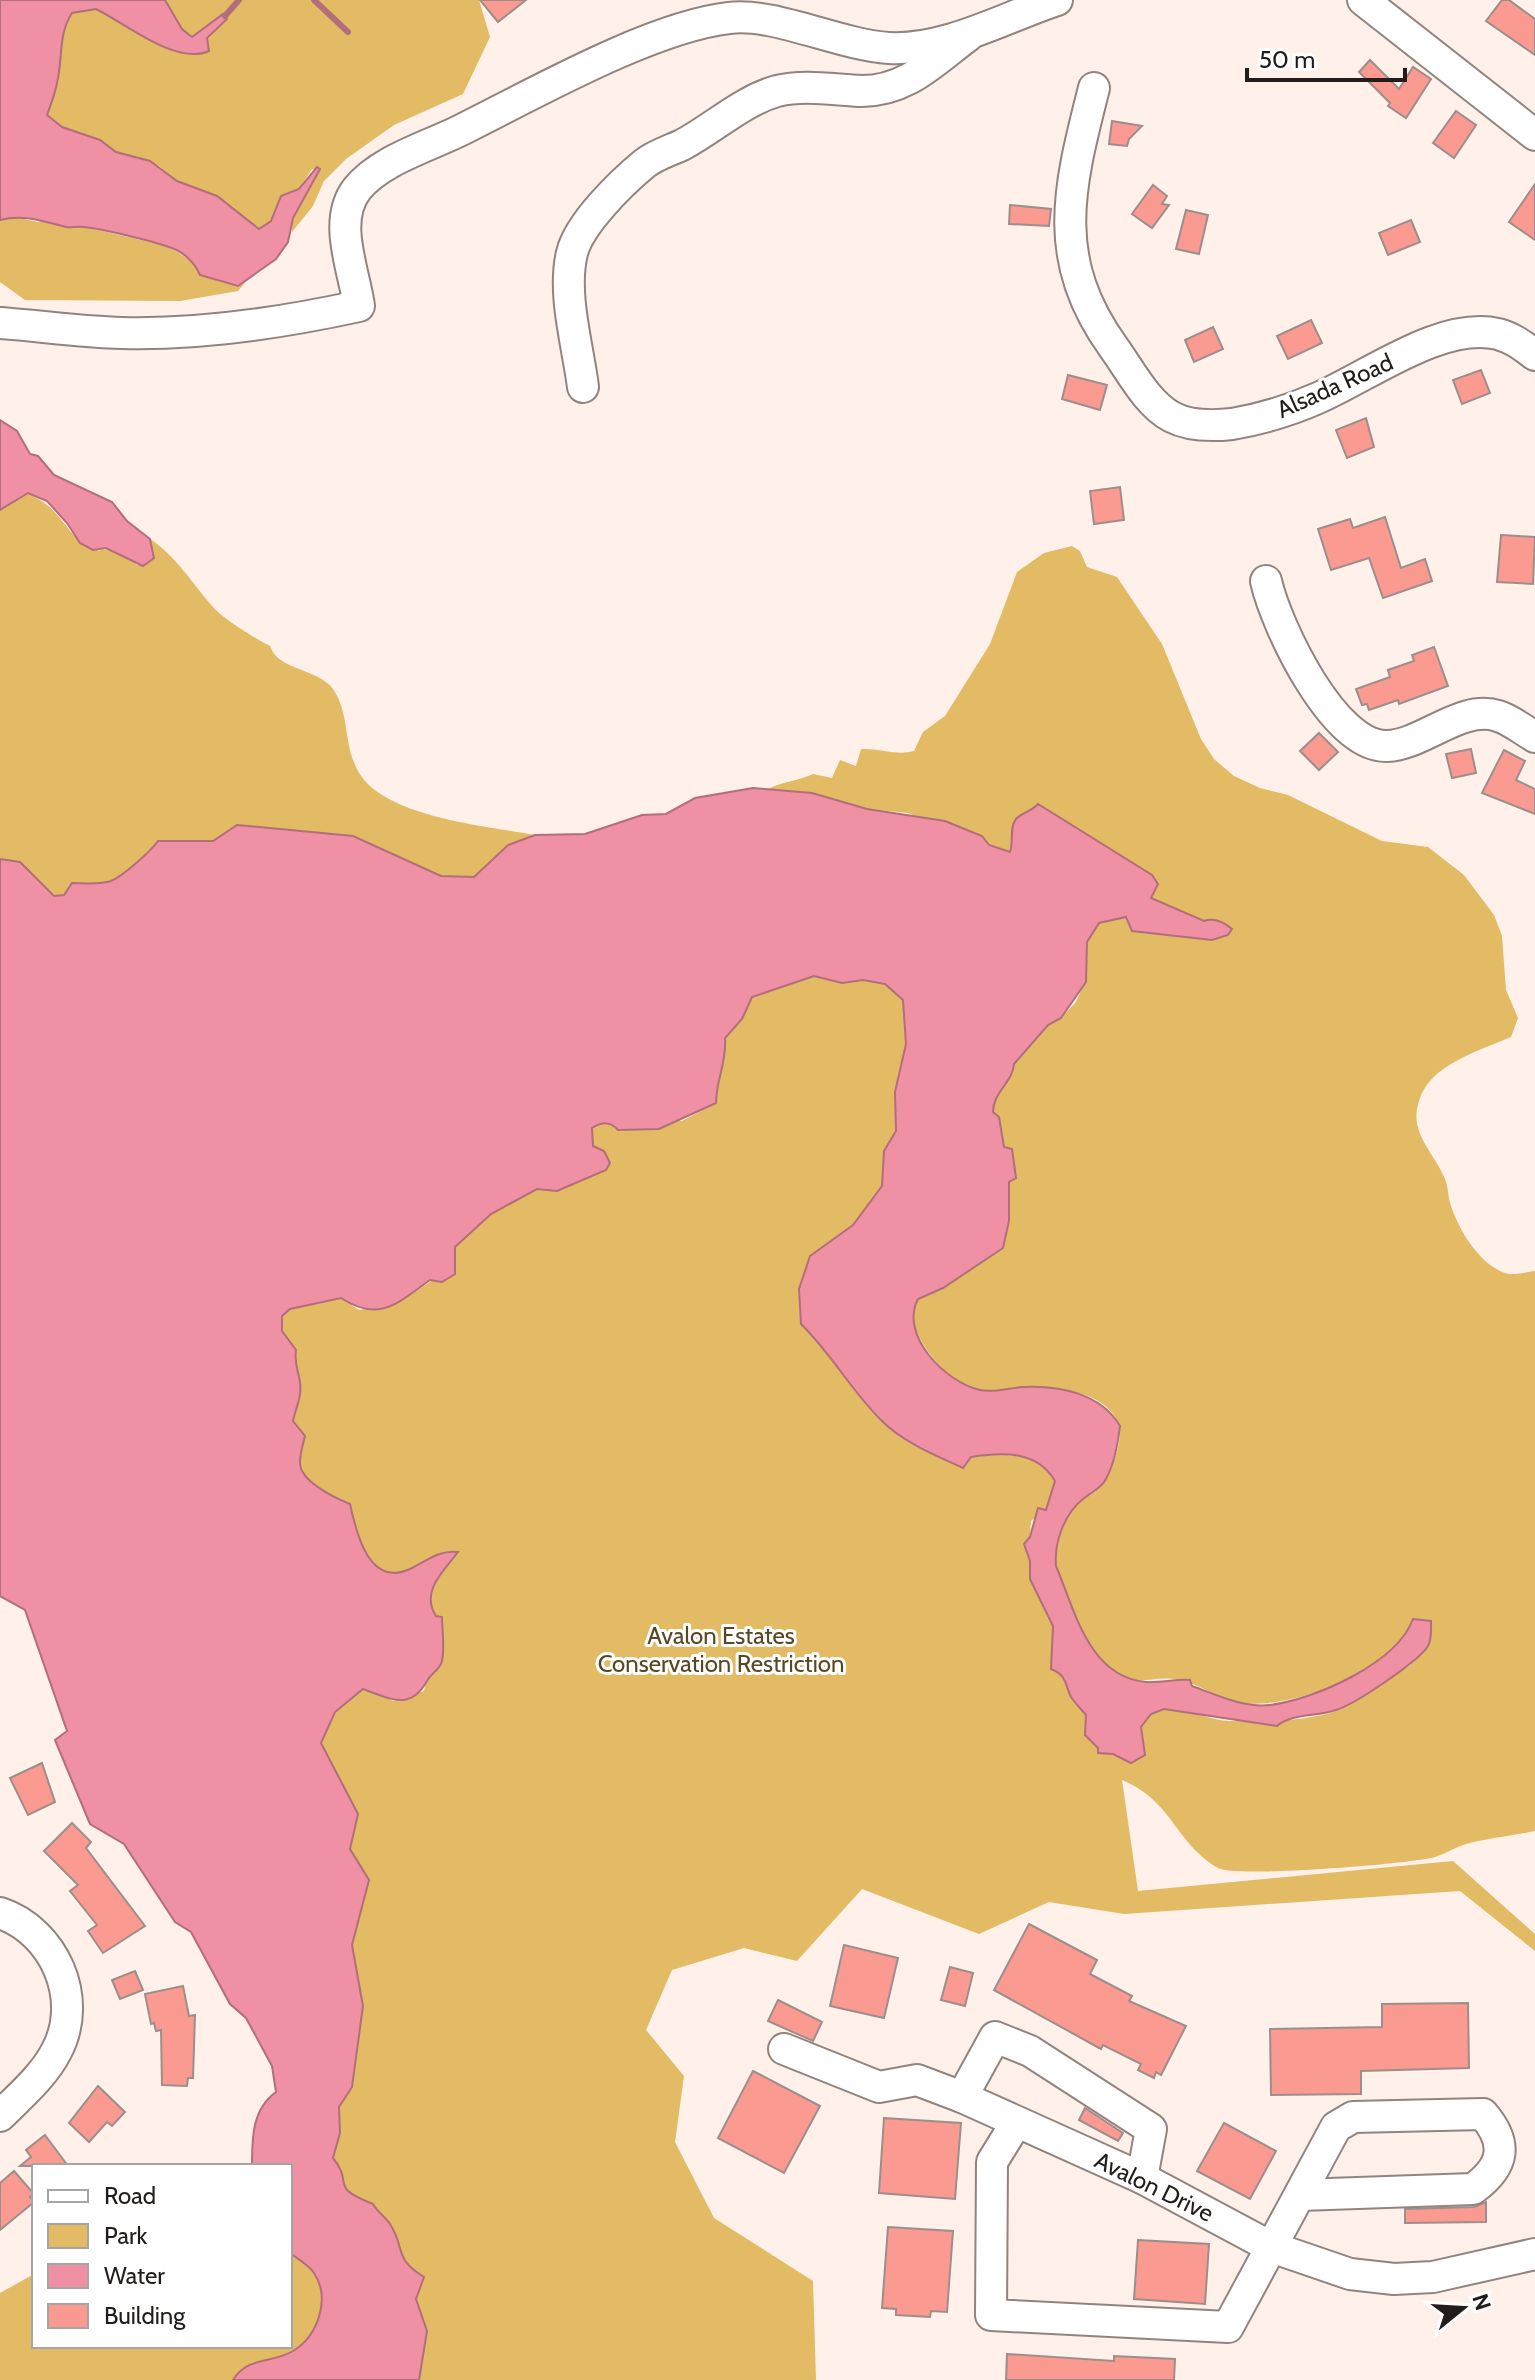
<svg xmlns="http://www.w3.org/2000/svg" width="1535" height="2380" viewBox="0 0 1535 2380" font-family="Cabin,sans-serif">
<style>
.green{fill:#e2bb64}
.water{fill:#ef90a5;stroke:#b26e7b;stroke-width:2}
.lines{fill:none;stroke-linecap:round;stroke-linejoin:round}
.stream{stroke:#b26e7b;stroke-width:6}
.building{fill:#fa9a91;stroke:#9d8e8c;stroke-width:2}
.minor-casing{stroke:#91847e;stroke-width:34}
.minor{stroke:#fff;stroke-width:30}
.labels{text-anchor:middle;stroke-width:6;stroke-linejoin:round;paint-order:stroke}
.street-label{font-size:24px;fill:#221d1a;stroke:#fff}
.park-label{font-size:24px;fill:#584722;stroke:#fff}
</style>
<rect width="100%" height="100%" fill="#fff0e9"/>
<g class="green">
<path d="M 165,0 L 479,0 L 490,37 L 463,94 L 394,125 L 346,159 L 324,181 L 313,206 L 292,232 L 292,218 L 319,170 L 312,169 L 299,189 L 281,196 L 271,221 L 259,229 L 233,208 L 177,181 L 159,166 L 116,152 L 100,140 L 62,127 L 47,115 C 51,104 55,94 57,83 C 63,58 58,35 72,13 L 96,9 C 136,28 156,52 204,53 L 209,45 L 207,38 L 227,19 L 222,14 L 192,37 L 182,29 Z"/>
<polygon points="11,216 38,222 49,220 67,228 82,226 170,247 195,264 200,275 238,286 248,279 238,291 180,301 25,300 0,282 0,220"/>
<path d="M 27,493 C 49,503 57,514 71,532 C 76,540 91,545 99,551 C 111,546 129,555 137,565 L 154,558 L 150,539 C 176,556 192,583 213,607 C 222,618 256,639 270,646 C 278,671 318,668 333,689 C 350,714 343,742 357,769 C 380,817 487,826 535,835 L 508,845 L 474,877 L 441,876 L 353,836 L 237,825 L 213,841 L 158,841 C 150,852 123,876 111,881 C 101,885 83,883 72,883 L 64,895 L 54,896 L 20,862 L 0,859 L 0,510 Z"/>
<path d="M 1072,546 L 1080,551 L 1087,567 L 1117,577 L 1162,644 L 1201,739 L 1214,759 L 1234,776 L 1260,788 L 1288,795 L 1382,841 L 1428,847 L 1464,875 L 1494,915 L 1502,936 L 1506,990 L 1518,1018 L 1511,1037 C 1479,1051 1430,1064 1419,1101 C 1408,1133 1435,1153 1445,1179 C 1448,1186 1448,1195 1450,1203 C 1458,1229 1479,1264 1505,1273 C 1513,1276 1526,1272 1535,1271 L 1535,1831 C 1512,1836 1486,1838 1463,1845 C 1454,1848 1445,1854 1435,1857 C 1411,1864 1234,1878 1218,1868 C 1174,1842 1173,1801 1122,1780 L 1138,1891 L 1453,1861 L 1535,1934 L 1535,1951 L 1460,1891 L 1124,1914 L 1049,1902 L 979,1934 L 862,1889 L 797,1961 L 744,1948 L 672,1970 L 646,2030 L 684,2076 L 675,2142 L 714,2218 L 813,2281 L 816,2380 L 419,2380 L 427,2331 L 389,2223 L 378,2214 L 373,2204 C 327,2186 355,2185 333,2158 L 340,2133 L 339,2107 L 352,2087 L 363,2006 L 352,1945 L 369,1880 L 350,1849 L 357,1814 L 321,1743 L 335,1712 L 363,1689 L 394,1701 L 424,1691 L 427,1679 L 436,1672 L 442,1617 L 436,1617 C 421,1591 444,1572 457,1553 C 439,1549 428,1561 412,1568 C 369,1589 356,1533 350,1504 C 335,1498 300,1481 300,1463 C 300,1454 303,1444 305,1436 L 293,1421 L 300,1381 L 294,1366 L 296,1350 L 282,1331 L 282,1316 L 290,1309 L 341,1298 L 359,1310 L 398,1303 L 436,1278 L 455,1247 L 491,1214 L 537,1189 L 557,1191 L 606,1170 L 610,1162 L 604,1151 L 593,1146 L 592,1128 L 601,1122 L 682,1121 L 716,1103 C 716,1080 727,1062 725,1038 L 742,1019 L 752,997 L 814,976 L 842,983 L 863,980 L 885,984 L 903,1000 L 906,1044 L 895,1092 L 896,1131 L 884,1151 L 882,1187 L 853,1225 L 810,1256 L 801,1324 C 843,1365 873,1433 931,1453 C 974,1468 1027,1434 1055,1481 L 1046,1510 L 1031,1521 L 1030,1537 L 1024,1545 L 1030,1561 L 1030,1579 L 1053,1626 L 1051,1669 C 1069,1676 1074,1700 1086,1715 L 1085,1735 L 1141,1728 C 1158,1690 1202,1721 1229,1721 C 1267,1721 1322,1723 1355,1702 C 1375,1690 1391,1676 1411,1665 L 1413,1619 C 1394,1669 1294,1710 1242,1703 C 1218,1700 1197,1681 1173,1679 C 1150,1676 1134,1689 1109,1669 C 1081,1647 1070,1598 1056,1566 C 1055,1543 1064,1516 1081,1500 C 1086,1496 1093,1495 1097,1490 C 1109,1477 1125,1441 1118,1423 C 1106,1391 1055,1387 1026,1387 C 1010,1387 995,1394 978,1389 C 955,1384 935,1364 923,1344 C 914,1329 910,1315 918,1299 L 943,1288 L 1003,1248 C 1013,1203 1006,1162 999,1117 L 993,1113 C 993,1092 1013,1083 1014,1064 L 1048,1025 L 1061,1018 L 1076,1002 L 1087,977 L 1087,942 L 1099,923 L 1126,917 L 1212,940 L 1232,929 C 1224,922 1215,917 1204,921 L 1150,898 L 1072,828 L 1039,804 C 1032,810 1021,813 1016,819 C 1009,828 1014,841 1010,852 L 1005,853 L 908,813 L 867,809 L 812,793 L 768,789 C 784,781 798,781 813,774 L 832,778 L 840,760 L 856,766 L 861,749 C 879,748 897,756 914,751 L 923,732 L 945,716 L 990,644 L 1017,572 L 1044,553 Z"/>
<path d="M 290,2253 C 298,2259 309,2265 314,2273 C 331,2298 318,2335 293,2351 C 271,2364 249,2356 233,2380 L 0,2380 L 0,2293 L 34,2274 L 34,2346 L 290,2346 Z"/>
</g>
<g class="water">
<path d="M 0,0 L 165,0 L 182,29 L 192,37 L 223,14 L 227,19 L 207,38 L 209,51 C 176,66 125,23 96,9 L 72,13 C 58,34 63,58 57,83 C 55,94 51,104 47,115 L 62,127 L 100,140 L 116,152 L 150,161 L 177,181 L 217,196 L 259,229 L 271,221 L 281,196 L 299,189 L 317,167 L 320,169 L 293,218 L 288,242 L 276,259 L 238,286 L 200,275 C 195,263 183,251 169,247 C 152,241 103,229 84,227 C 78,226 71,228 66,227 C 43,221 24,214 0,220 Z"/>
<polygon points="0,420 17,431 30,454 38,456 54,475 112,502 127,521 150,539 154,558 143,566 106,548 93,550 80,543 67,523 47,501 28,493 0,510"/>
<path d="M 753,788 L 812,793 L 867,809 L 945,821 L 982,836 L 989,845 L 1010,852 C 1014,841 1009,828 1016,819 C 1021,813 1032,811 1038,804 L 1152,875 L 1158,884 L 1151,898 L 1204,921 C 1215,917 1224,922 1232,929 L 1228,935 L 1212,940 L 1132,931 L 1126,917 L 1099,923 L 1087,942 L 1086,982 L 1061,1018 L 1048,1025 L 1014,1064 C 1013,1082 993,1092 993,1112 L 999,1117 L 1004,1147 L 1012,1149 L 1016,1178 L 1009,1182 L 1009,1221 L 1003,1248 L 943,1288 L 918,1299 C 899,1335 945,1382 980,1390 C 994,1393 1008,1388 1022,1387 C 1058,1385 1101,1393 1120,1426 C 1118,1443 1114,1464 1106,1479 C 1101,1489 1091,1492 1083,1499 C 1064,1514 1054,1543 1056,1566 C 1075,1611 1089,1677 1146,1682 C 1160,1683 1175,1679 1190,1680 L 1192,1686 C 1217,1695 1243,1708 1270,1705 C 1316,1699 1397,1663 1413,1619 L 1431,1621 C 1431,1629 1432,1639 1428,1646 C 1419,1661 1354,1705 1336,1710 C 1317,1717 1292,1713 1277,1726 L 1164,1709 L 1151,1714 L 1141,1727 L 1145,1755 L 1131,1763 L 1113,1754 L 1098,1753 L 1098,1748 L 1085,1735 L 1086,1715 C 1081,1709 1075,1703 1071,1697 C 1065,1685 1067,1675 1051,1669 L 1053,1626 L 1030,1579 L 1030,1561 L 1024,1544 L 1030,1537 L 1038,1508 L 1046,1510 L 1055,1481 C 1037,1450 1002,1452 971,1457 L 963,1468 C 935,1455 904,1443 882,1421 C 852,1392 831,1353 801,1324 L 799,1289 L 810,1256 L 853,1225 L 882,1186 L 884,1151 L 896,1131 L 895,1092 L 906,1044 L 903,1000 L 885,984 L 863,980 L 842,983 L 814,976 L 752,997 L 742,1019 L 725,1038 C 727,1062 716,1080 716,1103 L 659,1129 L 618,1130 C 610,1121 602,1122 592,1128 L 593,1146 L 604,1151 L 610,1163 L 606,1170 L 557,1191 L 537,1189 L 491,1214 L 455,1247 L 455,1274 L 442,1282 L 430,1280 C 398,1303 379,1323 341,1298 L 290,1309 L 282,1316 L 282,1331 L 296,1350 C 294,1364 298,1369 300,1382 C 302,1397 296,1407 293,1421 L 305,1436 C 303,1444 300,1454 300,1462 C 299,1481 335,1498 350,1504 C 356,1532 369,1590 412,1568 C 428,1560 439,1550 458,1552 C 444,1571 420,1591 436,1616 L 442,1617 C 442,1630 445,1648 442,1661 C 440,1670 431,1673 427,1681 C 410,1711 391,1699 363,1689 L 335,1712 L 321,1743 L 358,1814 L 350,1849 L 369,1880 L 352,1945 L 363,2006 L 352,2087 L 339,2107 L 340,2133 L 333,2158 C 355,2185 327,2186 373,2204 C 378,2213 385,2216 390,2224 C 406,2249 393,2258 424,2277 L 416,2299 L 427,2331 L 419,2380 L 233,2380 C 248,2356 271,2364 293,2351 C 318,2336 331,2298 314,2273 C 309,2265 298,2259 290,2253 L 290,2166 L 252,2166 C 252,2138 252,2109 276,2092 L 272,2066 L 246,2018 L 230,2004 L 191,1932 L 175,1922 L 124,1844 L 90,1824 L 55,1740 L 67,1731 L 25,1610 L 0,1596 L 0,859 L 20,862 L 54,896 L 64,895 L 72,883 C 83,883 100,885 111,881 C 123,876 150,852 158,841 L 213,841 L 237,825 L 353,836 L 441,876 L 474,877 L 508,845 L 535,835 L 585,834 L 642,815 L 666,814 L 695,798 Z"/>
</g>
<g class="lines">
<g class="stream">
<polyline points="314,0 348,32"/>
<polyline points="225,16 239,0"/>
</g>
</g>
<g class="building">
<polygon points="480,0 526,0 498,22"/>
<polygon points="1502,0 1509,0 1535,19 1535,55 1486,21"/>
<polygon points="1370,60 1399,89 1413,67 1431,79 1406,118 1388,106 1390,103 1359,72"/>
<polygon points="1456,111 1476,125 1454,158 1433,143"/>
<polygon points="1112,121 1142,126 1129,139 1127,146 1109,144"/>
<polygon points="1535,184 1535,240 1509,222"/>
<polygon points="1153,185 1167,196 1162,204 1169,205 1152,228 1132,214"/>
<polygon points="1010,205 1051,209 1049,226 1009,224"/>
<polygon points="1186,210 1208,215 1199,254 1176,249"/>
<polygon points="1411,220 1420,242 1388,255 1379,233"/>
<polygon points="1311,320 1322,343 1288,359 1277,336"/>
<polygon points="1213,327 1223,349 1194,362 1185,340"/>
<polygon points="1481,370 1490,393 1462,404 1453,380"/>
<polygon points="1068,375 1107,385 1100,410 1062,399"/>
<polygon points="1366,418 1374,447 1347,458 1336,430"/>
<polygon points="1120,487 1124,520 1094,524 1090,491"/>
<polygon points="1385,517 1401,568 1425,559 1432,581 1383,598 1369,558 1331,570 1318,529 1350,519 1353,528"/>
<polygon points="1501,535 1535,537 1533,584 1497,582"/>
<polygon points="1434,647 1448,686 1399,704 1398,700 1369,710 1367,704 1362,705 1356,689 1390,677 1388,670 1414,661 1412,655"/>
<polygon points="1319,733 1338,752 1319,770 1300,751"/>
<polygon points="1471,749 1476,773 1452,778 1446,754"/>
<polygon points="1504,750 1525,761 1516,780 1535,789 1535,814 1482,793"/>
<polygon points="42,1763 55,1802 28,1815 10,1778"/>
<polygon points="72,1823 91,1842 86,1848 145,1926 103,1953 88,1931 97,1925 70,1891 78,1885 44,1851"/>
<polygon points="1029,1924 1097,1960 1090,1974 1132,1996 1129,2001 1186,2026 1161,2075 1156,2072 1154,2078 1138,2070 1141,2064 1103,2045 1101,2049 994,1990"/>
<polygon points="844,1945 898,1958 884,2018 830,2006"/>
<polygon points="950,1967 973,1973 965,2006 941,2000"/>
<polygon points="135,1971 143,1990 120,1999 112,1980"/>
<polygon points="183,1986 189,2016 195,2015 193,2078 188,2078 187,2086 162,2085 161,2030 156,2031 154,2023 151,2024 145,1994"/>
<polygon points="778,2000 822,2022 813,2041 768,2021"/>
<polygon points="1468,2003 1469,2068 1361,2071 1361,2094 1271,2095 1270,2029 1382,2027 1382,2004"/>
<polygon points="753,2071 820,2106 784,2173 718,2138"/>
<polygon points="98,2086 125,2112 112,2126 107,2122 89,2142 69,2123"/>
<polygon points="1085,2108 1123,2133 1118,2141 1079,2120"/>
<polygon points="884,2118 961,2123 955,2199 879,2193"/>
<polygon points="1224,2123 1276,2151 1250,2199 1197,2171"/>
<polygon points="45,2135 68,2166 20,2166 31,2157 26,2150"/>
<polygon points="14,2171 34,2194 30,2197 34,2202 0,2230 0,2183"/>
<polygon points="1486,2202 1486,2222 1405,2223 1405,2209 1474,2207"/>
<polygon points="888,2227 953,2231 947,2312 931,2311 930,2317 896,2315 896,2309 882,2308"/>
<polygon points="1138,2240 1209,2244 1205,2304 1134,2299"/>
<polygon points="1007,2354 1114,2361 1114,2356 1175,2359 1174,2380 1006,2380"/>
</g>
<g class="lines">
<g class="minor-casing">
<g id="minor">
<polyline points="1363,0 1535,135"/>
<path d="M 1094,88 C 1069,187 1049,258 1114,348 C 1130,370 1147,404 1172,417 C 1189,426 1213,426 1232,424 C 1261,419 1291,410 1318,398 C 1369,376 1441,321 1498,334 C 1513,338 1523,346 1535,355"/>
<path d="M 0,323 C 41,326 81,332 122,333 C 202,335 281,323 359,306 C 354,270 332,221 357,189 C 379,161 426,147 457,132 C 530,96 650,27 729,18 C 774,12 839,45 889,48 C 946,51 1005,17 1057,0"/>
<path d="M 583,387 C 578,346 562,294 572,253 C 579,224 621,183 644,164 C 655,155 669,151 682,145 C 714,128 742,101 777,91 C 804,84 835,90 862,91 C 907,91 934,61 968,36"/>
<path d="M 1266,581 C 1276,626 1334,748 1387,746 C 1423,745 1461,704 1498,716 C 1511,720 1523,730 1535,737"/>
<path d="M 0,1913 C 54,1931 84,1998 57,2050 C 44,2076 20,2096 0,2116"/>
<polyline points="784,2049 879,2087 917,2080 962,2097 1142,2178 1271,2247 1350,2274 1394,2279 1433,2277 1535,2254"/>
<polyline points="962,2097 995,2037 1030,2051 1151,2129 1142,2178"/>
<path d="M 1016,2123 L 992,2162 L 991,2315 L 1228,2327 L 1336,2127 L 1353,2117 L 1483,2114 C 1508,2143 1505,2166 1473,2189 L 1300,2195"/>
</g>
</g>
<use href="#minor" class="minor"/>
</g>
<g class="labels">
<g class="street-label">
<text transform="translate(1335 386) rotate(-24)" y="8">Alsada Road</text>
<text transform="translate(1154 2187) rotate(26)" y="8">Avalon Drive</text>
</g>
<g class="park-label">
<text x="721" y="1644">Avalon Estates<tspan x="721" dy="28">Conservation Restriction</tspan></text>
</g>
</g>
<rect x="32" y="2164" width="260" height="184" fill="#ffffff" stroke="#a7a5a3" stroke-width="2"/>
<rect x="48" y="2190" width="40" height="12" fill="#ffffff" stroke="#a7a5a3" stroke-width="2"/>
<text x="104" y="2204" font-size="24" fill="#221d1a">Road</text>
<rect x="48" y="2224" width="40" height="24" fill="#e2bb64" stroke="#a7a5a3" stroke-width="2"/>
<text x="104" y="2244" font-size="24" fill="#221d1a">Park</text>
<rect x="48" y="2264" width="40" height="24" fill="#ef90a5" stroke="#a7a5a3" stroke-width="2"/>
<text x="104" y="2284" font-size="24" fill="#221d1a">Water</text>
<rect x="48" y="2304" width="40" height="24" fill="#fa9a91" stroke="#a7a5a3" stroke-width="2"/>
<text x="104" y="2324" font-size="24" fill="#221d1a">Building</text>
<g transform="translate(1463 2308) rotate(72)" stroke="#ffffff" stroke-width="6" paint-order="stroke">
<path d="M0-6L14 30L0 20L-14 30Z" fill="#221d1a"/>
<text y="-12" font-size="22" font-weight="bold" text-anchor="middle" fill="#221d1a">N</text>
</g>
<path d="M1247 68v12h158v-12" fill="none" stroke="#221d1a" stroke-width="4"/>
<text x="1259" y="68" font-size="24" fill="#221d1a" stroke="#ffffff" stroke-width="6" paint-order="stroke">50 m</text>
</svg>
